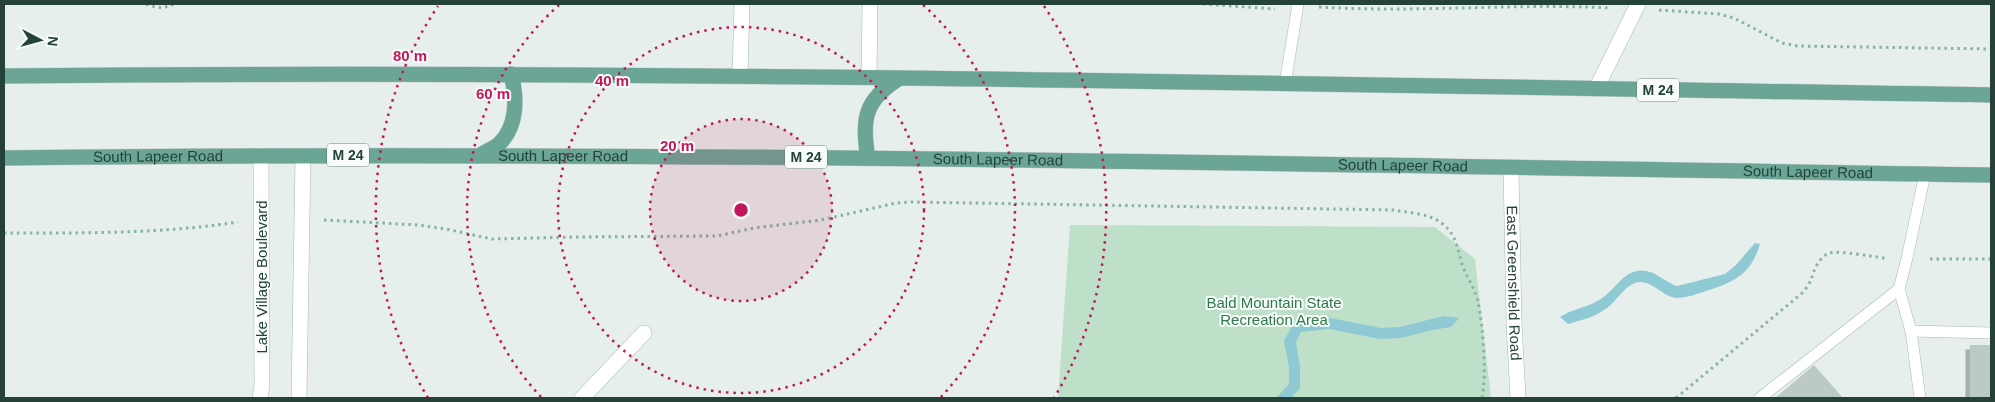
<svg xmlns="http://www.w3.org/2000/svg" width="1995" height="402" viewBox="0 0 1995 402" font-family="Arial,sans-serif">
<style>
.green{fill:#bfe0c8}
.water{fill:#8ec9d4}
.building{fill:#bbcac4;filter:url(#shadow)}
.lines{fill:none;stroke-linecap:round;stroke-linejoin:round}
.lane-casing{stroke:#a8b8b2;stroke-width:12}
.street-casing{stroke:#a8b8b2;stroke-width:16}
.primary-casing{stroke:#c2cac8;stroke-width:16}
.path{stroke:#86b3a5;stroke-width:3;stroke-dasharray:2.5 4;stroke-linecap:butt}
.lane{stroke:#fff;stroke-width:11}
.street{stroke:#fff;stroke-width:15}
.primary{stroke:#6aa596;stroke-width:15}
.ring{fill:none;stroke:#c2185b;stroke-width:2.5;stroke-dasharray:2.5 5}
.labels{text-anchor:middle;stroke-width:4;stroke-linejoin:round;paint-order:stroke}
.shield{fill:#f7fbf9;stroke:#637a73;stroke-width:1}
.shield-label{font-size:14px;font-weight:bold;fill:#24423a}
.street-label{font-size:15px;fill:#24423a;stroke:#f7fbf9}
.park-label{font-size:15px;fill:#2d7a4b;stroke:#f7fbf9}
.centre{fill:#c2185b;stroke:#f7fbf9;stroke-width:2.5}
.ring-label{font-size:15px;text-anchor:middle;font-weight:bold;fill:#c2185b;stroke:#f7fbf9;stroke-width:4;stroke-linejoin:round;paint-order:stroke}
</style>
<defs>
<filter id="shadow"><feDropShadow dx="-4.5" dy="4.5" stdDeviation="0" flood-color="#0004"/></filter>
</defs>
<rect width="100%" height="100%" fill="#e6efeb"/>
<polygon class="green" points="1070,225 1435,227 1475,259 1491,398 1058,398"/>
<g class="water">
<path d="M 1755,243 L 1760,244 C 1751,274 1735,282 1706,291 C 1697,294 1686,298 1677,298 C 1663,297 1653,281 1639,282 C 1625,284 1617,301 1607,308 C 1595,317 1582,320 1568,324 L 1560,317 C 1572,309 1586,308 1599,300 C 1618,289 1626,262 1653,273 C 1661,277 1668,283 1677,286 L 1725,274 L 1736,265 Z"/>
<polygon points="1444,316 1459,318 1451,327 1432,330 1401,338 1380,339 1329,329 1301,332 1296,342 1300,367 1300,388 1291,398 1276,398 1289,384 1289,367 1284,341 1294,322 1330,318 1381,328 1399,327"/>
</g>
<g class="building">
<rect x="1970" y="345" width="21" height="53"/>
<polygon points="1814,365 1843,398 1775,398"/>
</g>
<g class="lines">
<g class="lane-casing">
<g id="lane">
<polyline points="1285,84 1298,4"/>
<polyline points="1899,289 1911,331 1920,398"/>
<polyline points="1911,331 1991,333"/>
<polyline points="1760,398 1899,289 1907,258 1925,174"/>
</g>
</g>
<g class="street-casing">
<g id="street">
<polyline points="740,76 742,4"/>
<polyline points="869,77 870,4"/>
<polyline points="1596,89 1638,4"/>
<path id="s1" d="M 1511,168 L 1514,323 L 1518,398"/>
<polyline points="260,398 262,385 261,156"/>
<polyline points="299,398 303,156"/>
<polyline points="582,398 644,333"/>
</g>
</g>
<g class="primary-casing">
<g id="primary">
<path d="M 4,76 C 666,69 1329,85 1991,95"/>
<path d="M 482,154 C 487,151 494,148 499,144 C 518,126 517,97 511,74"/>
<path id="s2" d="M 4,158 C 666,150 1329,165 1991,175"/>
<path d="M 868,158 C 861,119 865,99 900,78"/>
</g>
</g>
<g class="path">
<path d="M 146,4 C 157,8 163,9 174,4"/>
<polyline points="1203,4 1275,9"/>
<path d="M 1319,7 C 1416,13 1513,3 1610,8"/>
<polyline points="1659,10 1719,14 1734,18 1782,43 1797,46 1991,49"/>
<path d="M 324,220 L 418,225 L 446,229 L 492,239 L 577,237 L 717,236 L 754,228 L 821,220 L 896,203 L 911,202 L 1393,210 C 1410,213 1430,213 1444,225 C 1457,236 1458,252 1463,267 C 1468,279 1475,289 1478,302 C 1483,327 1487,373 1482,398"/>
<path d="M 4,233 C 81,233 161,234 238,222"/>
<polyline points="1930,259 1991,259"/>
<path d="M 1676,398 L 1801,294 C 1814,281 1810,276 1818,263 C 1821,259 1825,254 1830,253 C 1838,250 1874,257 1885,258"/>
</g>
<use href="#lane" class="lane"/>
<use href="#street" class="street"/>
<use href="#primary" class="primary"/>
</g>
<circle cx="741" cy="210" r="91" fill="#c2185b" fill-opacity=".12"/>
<g class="ring">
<circle cx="741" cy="210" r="91"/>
<circle cx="741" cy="210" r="183"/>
<path d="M541 397A274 274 0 0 1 559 5M923 5A274 274 0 0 1 941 397"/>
<path d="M428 398A365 365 0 0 1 438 6M1044 6A365 365 0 0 1 1054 398"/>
</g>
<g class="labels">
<g class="shield">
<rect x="1637" y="78.5" width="42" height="23" rx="4"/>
<rect x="327" y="143.5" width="42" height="23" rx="4"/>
<rect x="785" y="145.5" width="42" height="23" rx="4"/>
</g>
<g class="shield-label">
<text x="1658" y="95">M 24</text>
<text x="348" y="160">M 24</text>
<text x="806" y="162">M 24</text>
</g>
<g class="street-label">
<text dy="5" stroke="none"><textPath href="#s2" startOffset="559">South Lapeer Road</textPath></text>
<text dy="5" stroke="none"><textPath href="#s2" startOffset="154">South Lapeer Road</textPath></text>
<text dy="5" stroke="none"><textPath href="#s2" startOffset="994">South Lapeer Road</textPath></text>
<text dy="5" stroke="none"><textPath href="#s2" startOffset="1399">South Lapeer Road</textPath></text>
<text dy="5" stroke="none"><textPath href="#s2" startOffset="1804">South Lapeer Road</textPath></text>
<text transform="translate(262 277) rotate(-90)" y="5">Lake Village Boulevard</text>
<text dy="5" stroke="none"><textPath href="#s1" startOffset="115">East Greenshield Road</textPath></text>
</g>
<g class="park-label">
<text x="1274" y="308">Bald Mountain State<tspan x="1274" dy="17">Recreation Area</tspan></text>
</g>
</g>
<circle cx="741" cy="210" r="8" class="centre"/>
<g class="ring-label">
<text x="410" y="61">80 m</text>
<text x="612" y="86">40 m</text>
<text x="493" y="99">60 m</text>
<text x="677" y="151">20 m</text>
</g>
<rect width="1995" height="402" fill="none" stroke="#24423a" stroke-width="10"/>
<g transform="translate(40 40) rotate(96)" stroke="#f7fbf9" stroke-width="4" paint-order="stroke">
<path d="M0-4L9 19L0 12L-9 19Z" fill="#24423a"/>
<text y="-8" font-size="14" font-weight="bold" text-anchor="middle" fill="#24423a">N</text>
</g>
</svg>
